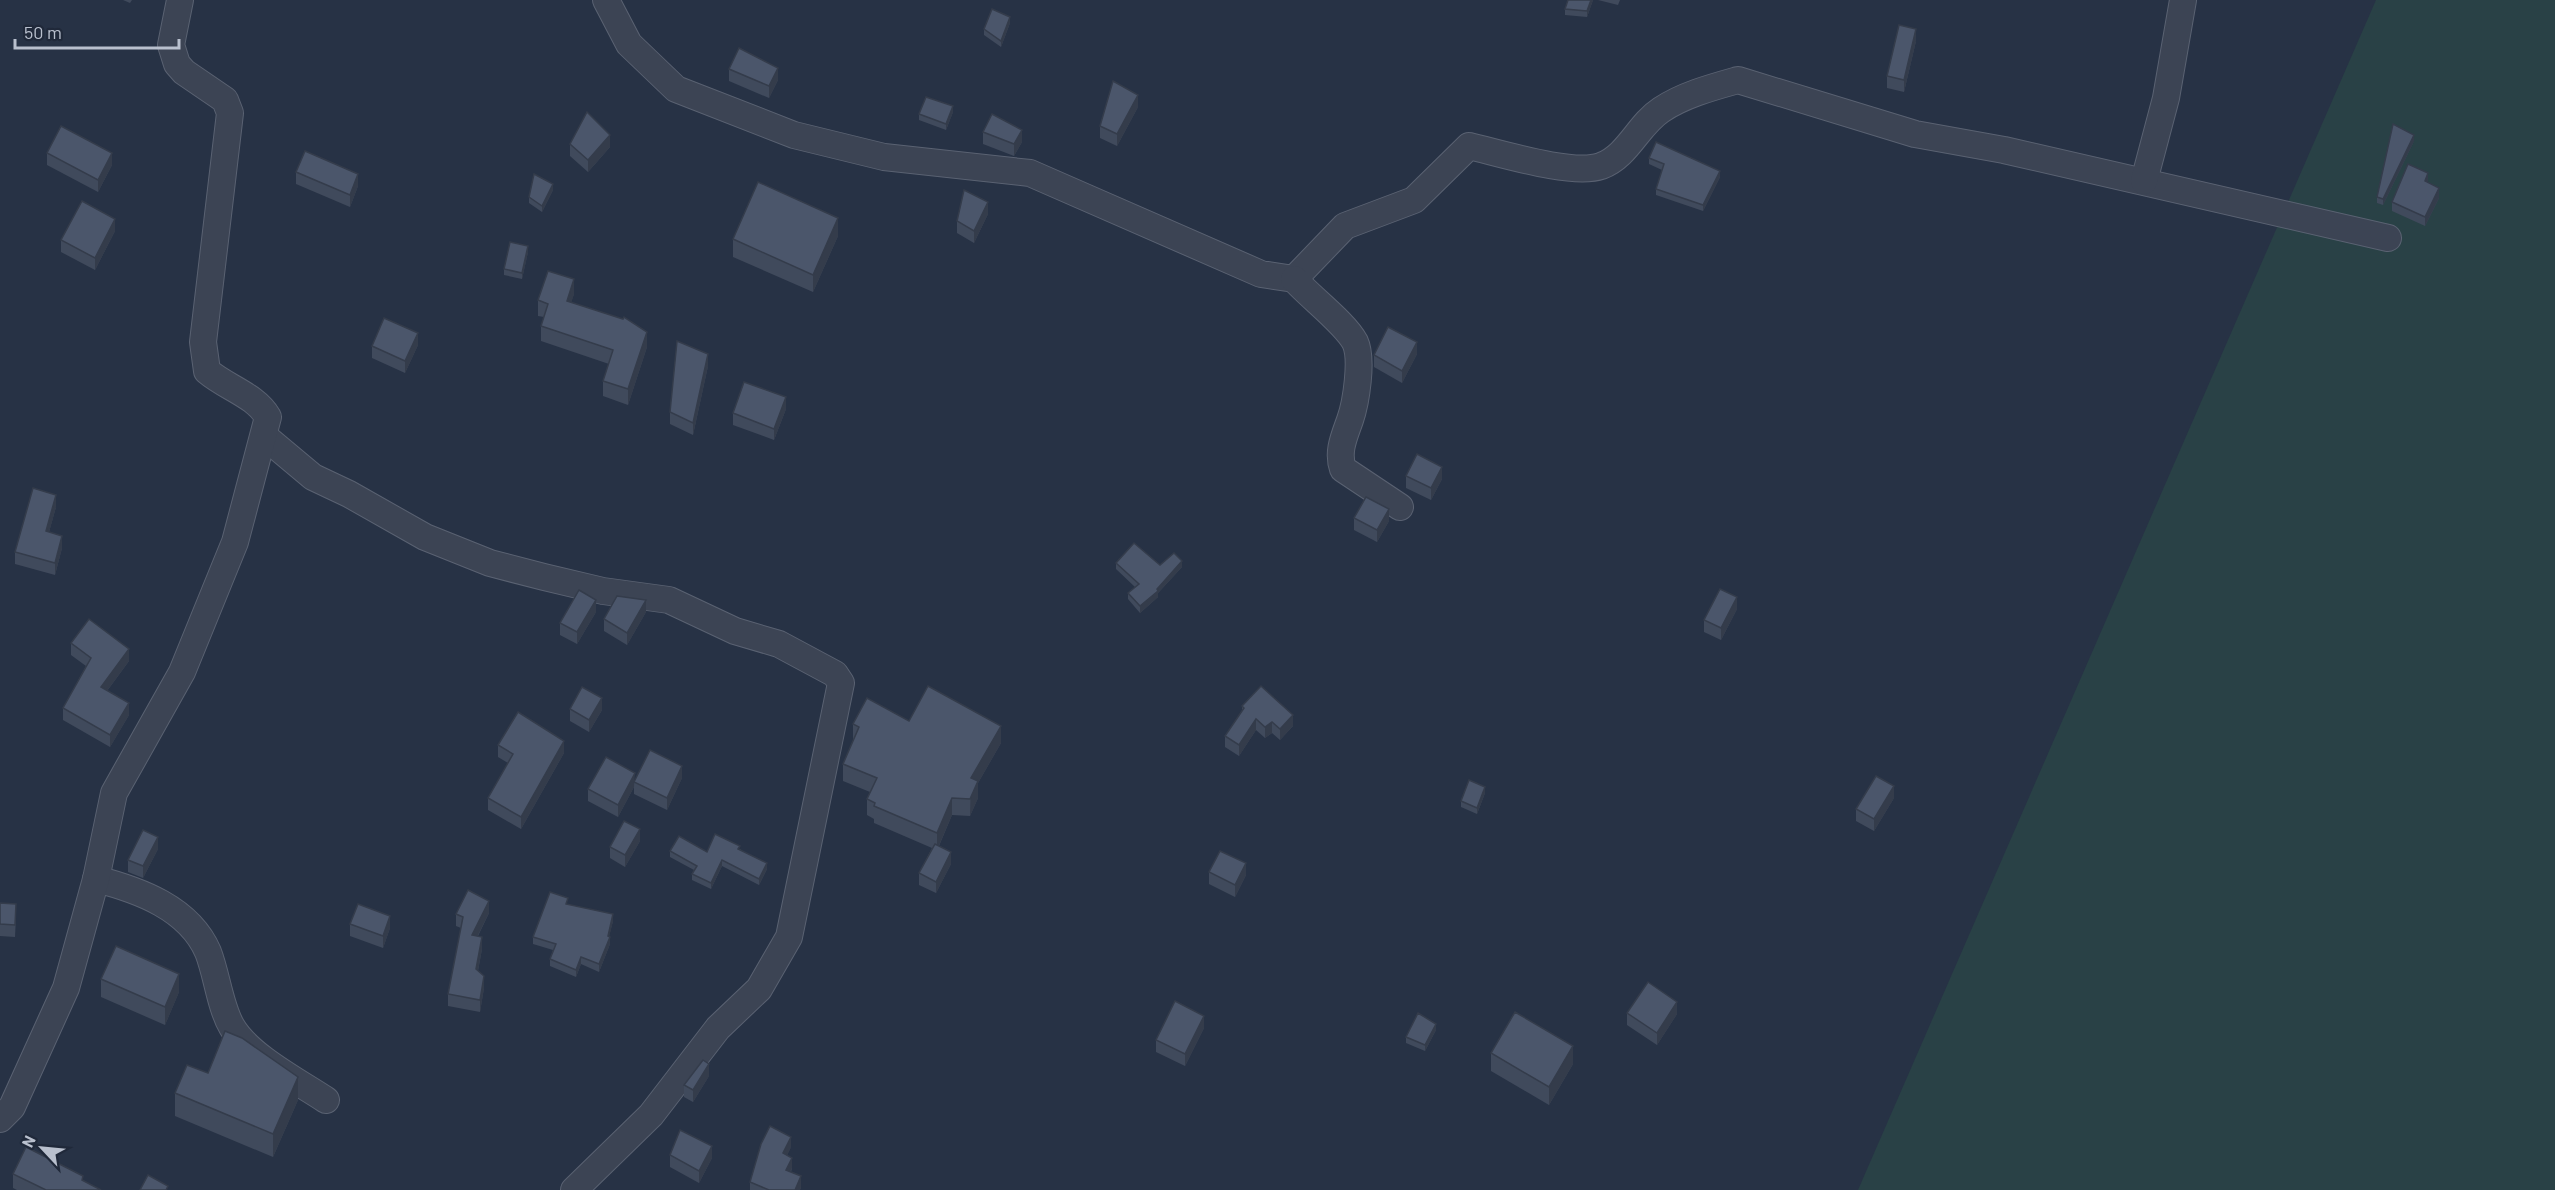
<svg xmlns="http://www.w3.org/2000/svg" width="2555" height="1190" viewBox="0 0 2555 1190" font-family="Barlow,sans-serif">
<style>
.green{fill:#294146}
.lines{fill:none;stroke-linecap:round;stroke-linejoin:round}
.minor-casing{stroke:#5a6272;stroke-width:28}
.minor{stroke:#3c4454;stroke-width:26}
.wall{fill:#404a5c}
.shaded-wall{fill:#343c4b}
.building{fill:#4b566b;stroke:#343c4b;stroke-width:1.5}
</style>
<rect width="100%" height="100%" fill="#273245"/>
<polygon class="green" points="2376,0 2555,0 2555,1190 1858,1190"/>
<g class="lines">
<g class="minor-casing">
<g id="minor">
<path d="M 606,0 L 629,44 L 676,89 L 794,135 L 884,157 L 1030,173 L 1261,274 L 1294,279 L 1345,226 L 1414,200 L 1469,146 C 1500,153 1572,176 1601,166 C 1628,156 1638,125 1661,110 C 1683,95 1713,87 1738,80 L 1915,134 L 2004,150 L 2388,238"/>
<polyline points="2144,181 2166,98 2183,0"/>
<path d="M 1294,279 C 1310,297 1345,323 1355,342 C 1363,359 1356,403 1350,420 C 1344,437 1337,452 1343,469 L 1400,507"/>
<polyline points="264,436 313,477 349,494 425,537 490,563 544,577 603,591 669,600 735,631 779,644 835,674 841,683 789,937 759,989 718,1028 651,1115 574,1190"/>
<path d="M 96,879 C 139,890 189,908 208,952 C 217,975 220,1007 232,1027 C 249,1056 299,1082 326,1100"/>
<path d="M 0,1119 L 12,1107 L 66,988 L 96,879 L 114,793 L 182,672 L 235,542 L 268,417 C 255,395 227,388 207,371 L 203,342 L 230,113 L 225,100 L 184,72 L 177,64 L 171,45 L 180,0"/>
</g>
</g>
<use href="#minor" class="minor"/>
</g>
<g class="wall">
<polygon points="123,0 132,0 130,3"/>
<polygon points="1593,0 1587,17 1565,15 1565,9"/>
<polygon points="1598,0 1620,0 1618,5"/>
<polygon points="1010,23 1001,47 984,35 984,29"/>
<polygon points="1916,41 1904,92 1887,88 1887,76"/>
<polygon points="729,69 778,80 769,98 729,81"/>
<polygon points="1138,107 1117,146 1100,138 1100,126"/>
<polygon points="953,112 946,130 919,120 919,114"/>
<polygon points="983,132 1022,142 1014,156 983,144"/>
<polygon points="2414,141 2383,205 2377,203 2377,197"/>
<polygon points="570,144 610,147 588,172 570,156"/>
<polygon points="47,153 112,165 98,192 47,165"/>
<polygon points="1649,158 1720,177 1703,211 1656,195 1656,189 1662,170 1649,164"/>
<polygon points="296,172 358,186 350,207 296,184"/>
<polygon points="2428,183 2439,198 2425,226 2392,211 2392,202"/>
<polygon points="553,190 542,212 529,203 529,197"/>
<polygon points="988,214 974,243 957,233 957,221"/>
<polygon points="115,231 95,270 61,252 61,240"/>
<polygon points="838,236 813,292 733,257 733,239"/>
<polygon points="528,252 522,279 504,275 504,269"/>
<polygon points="574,294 571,302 647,347 628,405 603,396 603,381 609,364 541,341 541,326 544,317 538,316 538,300"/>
<polygon points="418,345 405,373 372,358 372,346"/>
<polygon points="1417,354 1402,383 1374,367 1374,355"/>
<polygon points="708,366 693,435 670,424 670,412"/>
<polygon points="786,409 774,440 733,425 733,413"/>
<polygon points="1406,476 1442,479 1431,500 1406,488"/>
<polygon points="56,507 49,532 62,548 55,575 15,564 15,552"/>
<polygon points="1354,518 1389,521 1377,542 1354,530"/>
<polygon points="1116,563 1182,567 1158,593 1158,597 1140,613 1128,599 1128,593 1135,587 1116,569"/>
<polygon points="1737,609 1721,640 1704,632 1704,620"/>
<polygon points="596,612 577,644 560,635 560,623"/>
<polygon points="646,612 627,645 604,631 604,619"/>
<polygon points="71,643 129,661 107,691 129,715 110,747 63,720 63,708 86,666 71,655"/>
<polygon points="1242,706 1293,726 1280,740 1272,733 1265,738 1256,730 1239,756 1225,747 1225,736 1242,711"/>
<polygon points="570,709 602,710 589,732 570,721"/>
<polygon points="909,721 1001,743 978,783 978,798 970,816 952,815 939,846 951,864 936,893 919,885 919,873 932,848 874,823 874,819 867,815 867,799 870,792 843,781 843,764 853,741 853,724"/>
<polygon points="498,745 564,753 521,829 488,810 488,798 508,763 498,757"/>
<polygon points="682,778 667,810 634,794 634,787 618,817 588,801 588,789 635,781"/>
<polygon points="1485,793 1477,814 1461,807 1461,801"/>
<polygon points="1894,798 1874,831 1856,821 1856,809"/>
<polygon points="640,841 625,867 610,858 610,847"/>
<polygon points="158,849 143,878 128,872 128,860"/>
<polygon points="740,849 767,869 759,885 722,866 711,889 692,880 692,874 694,870 670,857 670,851 707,852"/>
<polygon points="1209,872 1246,875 1235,897 1209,884"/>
<polygon points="0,903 16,916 15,937 0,936"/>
<polygon points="568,904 613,921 609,936 610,944 599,972 581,964 576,977 550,966 550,959 553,950 533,944 533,937"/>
<polygon points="489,913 478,936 482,949 478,971 484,988 480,1012 448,1006 448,994 461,928 456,926 456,914"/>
<polygon points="350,924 390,928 383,948 350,936"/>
<polygon points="101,979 179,992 165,1025 101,997"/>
<polygon points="1627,1013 1677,1014 1657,1045 1627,1025"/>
<polygon points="1204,1028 1185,1066 1156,1052 1156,1040"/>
<polygon points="1436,1030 1425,1051 1406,1043 1406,1037"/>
<polygon points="1491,1053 1573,1064 1549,1105 1491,1071"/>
<polygon points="208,1073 298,1100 273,1157 175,1116 175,1093"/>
<polygon points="709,1076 693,1102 684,1097 684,1085"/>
<polygon points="791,1147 787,1155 792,1168 791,1172 801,1187 800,1190 750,1190 750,1182"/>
<polygon points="670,1155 712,1158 699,1183 670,1167"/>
<polygon points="13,1174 83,1181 101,1190 17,1190 13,1188"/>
</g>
<g class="shaded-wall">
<polygon points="1591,0 1593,0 1587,17 1587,11"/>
<polygon points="1010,17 1010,23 1001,47 1001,41"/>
<polygon points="1916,29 1916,41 1904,92 1904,80"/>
<polygon points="778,68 778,80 769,98 769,86"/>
<polygon points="1138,95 1138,107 1117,146 1117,134"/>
<polygon points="953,106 953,112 946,130 946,124"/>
<polygon points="1022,130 1022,142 1014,156 1014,144"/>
<polygon points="610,135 610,147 588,172 588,160"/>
<polygon points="2414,135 2414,141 2383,205 2383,199"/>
<polygon points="112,153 112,165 98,192 98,180"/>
<polygon points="1720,171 1720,177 1703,211 1703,205"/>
<polygon points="2428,173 2428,182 2425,190 2425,181"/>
<polygon points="358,174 358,186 350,207 350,195"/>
<polygon points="553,184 553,190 542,212 542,206"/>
<polygon points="2439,188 2439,198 2425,226 2425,217"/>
<polygon points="988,202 988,214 974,243 974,231"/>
<polygon points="838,218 838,236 813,292 813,275"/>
<polygon points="115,219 115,231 95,270 95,258"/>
<polygon points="528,246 528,252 522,279 522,273"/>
<polygon points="574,279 574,294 567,316 567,301"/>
<polygon points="647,332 647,347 628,405 628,389"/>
<polygon points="418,333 418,345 405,373 405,361"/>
<polygon points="1417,342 1417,354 1402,383 1402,371"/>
<polygon points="708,354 708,366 693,435 693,423"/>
<polygon points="786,397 786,409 774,440 774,429"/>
<polygon points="1442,467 1442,479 1431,500 1431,488"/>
<polygon points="56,495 56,507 46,543 46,531"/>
<polygon points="1389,509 1389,521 1377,542 1377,530"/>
<polygon points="62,536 62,548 55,575 55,563"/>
<polygon points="1182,561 1182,567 1158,593 1158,597 1140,613 1140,606 1157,589"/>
<polygon points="1737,597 1737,609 1721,640 1721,628"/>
<polygon points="596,600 596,612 577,644 577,632"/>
<polygon points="646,600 646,612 627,645 627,633"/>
<polygon points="129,649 129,661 101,699 101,687"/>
<polygon points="602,698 602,710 589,732 589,720"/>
<polygon points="129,703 129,715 110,747 110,735"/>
<polygon points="1293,715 1293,726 1280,740 1280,729"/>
<polygon points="1256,719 1256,730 1239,756 1239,745"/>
<polygon points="1272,722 1272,733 1265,738 1265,727"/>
<polygon points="1001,726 1001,743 978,783 978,798 970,816 971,778"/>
<polygon points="564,741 564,753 521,829 521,817"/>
<polygon points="682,766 682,778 667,810 667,798"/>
<polygon points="635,773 634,787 618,817 618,805"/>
<polygon points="1894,786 1894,798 1874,831 1874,819"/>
<polygon points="1485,787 1485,793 1477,814 1477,808"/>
<polygon points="952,798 952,815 937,850 937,833"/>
<polygon points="640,829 640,841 625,867 625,855"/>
<polygon points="158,837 158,849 143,878 143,866"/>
<polygon points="951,852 951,864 936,893 936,882"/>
<polygon points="722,860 722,866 711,889 711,883"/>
<polygon points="767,863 767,869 759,885 759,879"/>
<polygon points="1246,863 1246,875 1235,897 1235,885"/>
<polygon points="489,901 489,913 472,947 472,935"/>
<polygon points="613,914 613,921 608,942 610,937 610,944 599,972 599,964 608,936"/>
<polygon points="390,916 390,928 383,948 383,936"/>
<polygon points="482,937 482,949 476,981 476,969"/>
<polygon points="581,957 581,964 576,977 576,970"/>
<polygon points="179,974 179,992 165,1025 165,1007"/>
<polygon points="484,976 484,988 480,1012 480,1000"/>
<polygon points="1677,1002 1677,1014 1657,1045 1657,1033"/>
<polygon points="1204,1016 1204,1028 1185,1066 1185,1054"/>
<polygon points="1436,1024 1436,1030 1425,1051 1425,1045"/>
<polygon points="1573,1046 1573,1064 1549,1105 1549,1087"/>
<polygon points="709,1064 709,1076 693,1102 693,1090"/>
<polygon points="298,1077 298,1100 273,1157 273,1134"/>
<polygon points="791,1137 791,1147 783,1164 783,1153"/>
<polygon points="712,1146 712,1158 699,1183 699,1171"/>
<polygon points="792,1158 792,1168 786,1180 786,1170"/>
<polygon points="801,1176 801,1187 800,1190 795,1190"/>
</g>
<g class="building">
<polygon points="1568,0 1591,0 1587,11 1565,9"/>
<polygon points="992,9 1010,17 1001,41 984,29"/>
<polygon points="1899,25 1916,29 1904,80 1887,76"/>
<polygon points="739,48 778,68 769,86 729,69"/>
<polygon points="1113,81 1138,95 1117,134 1100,126"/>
<polygon points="926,97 953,106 946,124 919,114"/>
<polygon points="587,112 610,135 588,160 570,144"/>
<polygon points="992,114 1022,130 1014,144 983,132"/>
<polygon points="2393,124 2414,135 2383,199 2377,197"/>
<polygon points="61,126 112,153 98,180 47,153"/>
<polygon points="1656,142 1720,171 1703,205 1656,189 1664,164 1649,158"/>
<polygon points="305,151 358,174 350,195 296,172"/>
<polygon points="2408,164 2428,173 2425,181 2439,188 2425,217 2392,202"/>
<polygon points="534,174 553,184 542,206 529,197"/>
<polygon points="758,182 838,218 813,275 733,239"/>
<polygon points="964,190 988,202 974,231 957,221"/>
<polygon points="82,201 115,219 95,258 61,240"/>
<polygon points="510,242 528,246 522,273 504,269"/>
<polygon points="548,271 574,279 567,301 623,319 624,317 647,332 628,389 603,381 613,350 541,326 548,304 538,300"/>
<polygon points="384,318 418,333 405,361 372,346"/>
<polygon points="1388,327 1417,342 1402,371 1374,355"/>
<polygon points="677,341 708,354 693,423 670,412"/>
<polygon points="744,382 786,397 774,429 733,413"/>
<polygon points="1417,454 1442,467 1431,488 1406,476"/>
<polygon points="33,488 56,495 46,531 62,536 55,563 15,552"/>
<polygon points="1366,497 1389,509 1377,530 1354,518"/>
<polygon points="1134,543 1160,565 1174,553 1182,561 1157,589 1158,591 1140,606 1128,593 1139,584 1116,563"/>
<polygon points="1720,589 1737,597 1721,628 1704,620"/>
<polygon points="579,590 596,600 577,632 560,623"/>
<polygon points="617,596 646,600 627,633 604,619"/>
<polygon points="89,619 129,649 101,687 129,703 110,735 63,708 91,658 71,643"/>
<polygon points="928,686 1001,726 971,778 978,781 970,799 952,798 937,833 874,806 875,803 867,799 877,778 843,764 859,727 853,724 867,698 909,721"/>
<polygon points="1261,686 1293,715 1280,729 1272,722 1265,727 1256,719 1239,745 1225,736 1244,708 1242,706"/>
<polygon points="582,687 602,698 589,720 570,709"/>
<polygon points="518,712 564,741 521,817 488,798 513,754 498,745"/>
<polygon points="650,750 682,766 667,798 634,782"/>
<polygon points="606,757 635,773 618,805 588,789"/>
<polygon points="1876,776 1894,786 1874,819 1856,809"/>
<polygon points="1469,780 1485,787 1477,808 1461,801"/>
<polygon points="624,821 640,829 625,855 610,847"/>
<polygon points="143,830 158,837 143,866 128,860"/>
<polygon points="715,834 740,846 738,849 767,863 759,879 722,860 711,883 692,874 697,866 670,851 679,836 707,852"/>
<polygon points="935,844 951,852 936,882 919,873"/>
<polygon points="1220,851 1246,863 1235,885 1209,872"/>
<polygon points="468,890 489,901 472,935 482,937 476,969 484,976 480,1000 448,994 463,917 456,914"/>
<polygon points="550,892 568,898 566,904 613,914 608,936 610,937 599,964 581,957 576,970 550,959 556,944 533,937"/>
<polygon points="0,903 16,904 15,925 0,924"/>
<polygon points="358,904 390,916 383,936 350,924"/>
<polygon points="116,946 179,974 165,1007 101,979"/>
<polygon points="1648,982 1677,1002 1657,1033 1627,1013"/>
<polygon points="1175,1001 1204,1016 1185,1054 1156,1040"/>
<polygon points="1515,1012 1573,1046 1549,1087 1491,1053"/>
<polygon points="1418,1013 1436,1024 1425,1045 1406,1037"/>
<polygon points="225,1031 242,1038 298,1077 273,1134 175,1093 187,1065 208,1073"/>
<polygon points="703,1060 709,1064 693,1090 684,1085"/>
<polygon points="770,1126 791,1137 783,1153 792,1158 786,1170 801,1176 795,1190 769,1190 750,1182 761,1144"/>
<polygon points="680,1130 712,1146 699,1171 670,1155"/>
<polygon points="26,1147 83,1176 82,1180 101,1190 46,1190 13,1174"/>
<polygon points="148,1175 168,1186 166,1190 140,1190"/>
</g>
<g transform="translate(42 1148) rotate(296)" stroke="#20293a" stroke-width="4.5" paint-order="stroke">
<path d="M0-4.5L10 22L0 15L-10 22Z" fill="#b9c0ce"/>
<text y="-9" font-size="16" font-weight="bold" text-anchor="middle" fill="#b9c0ce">N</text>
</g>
<path d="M15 39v9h164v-9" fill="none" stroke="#b9c0ce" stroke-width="3"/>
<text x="24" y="39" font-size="18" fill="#b9c0ce" stroke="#20293a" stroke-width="4.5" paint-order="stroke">50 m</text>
</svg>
